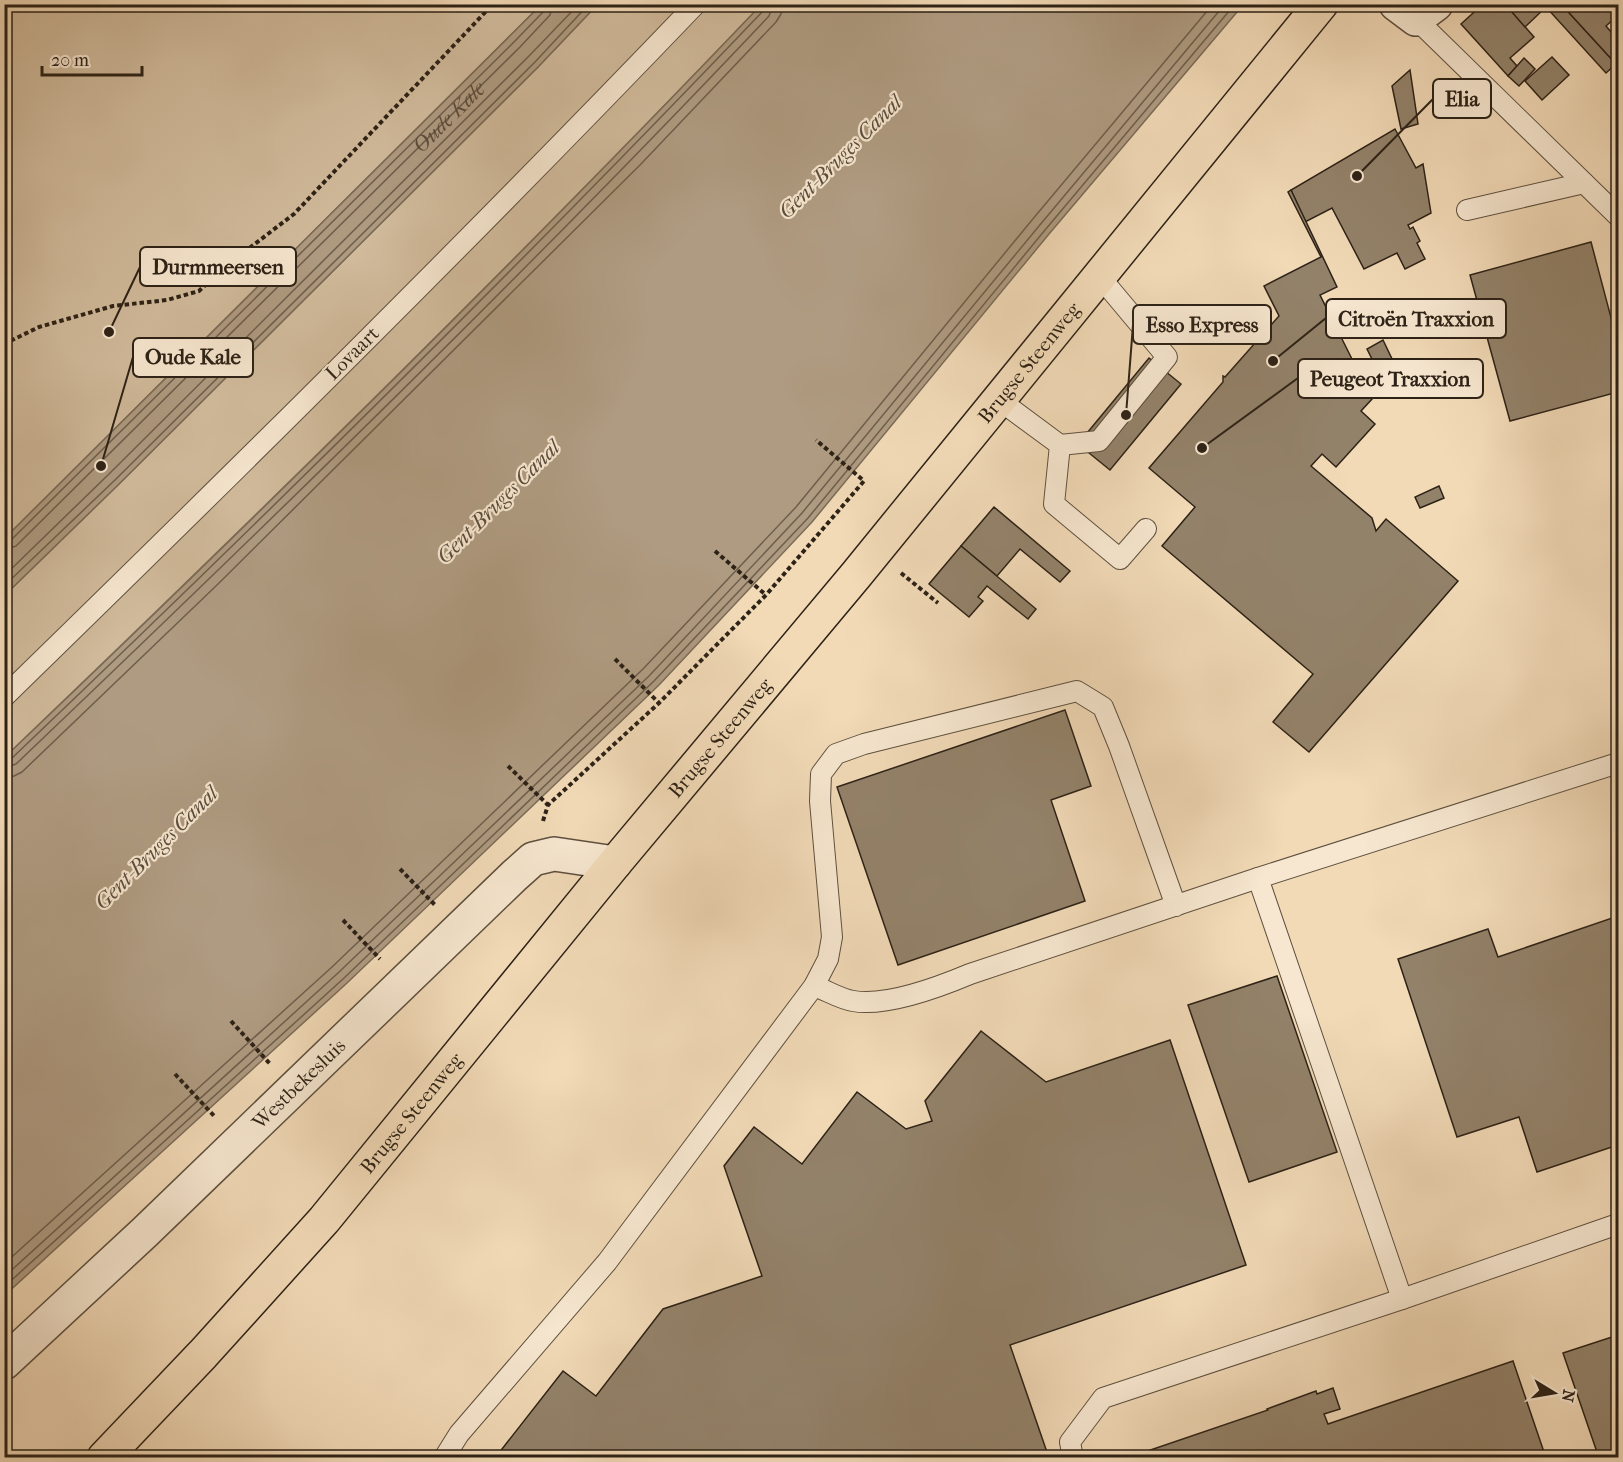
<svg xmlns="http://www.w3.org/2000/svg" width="1623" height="1462" viewBox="0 0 1623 1462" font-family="'IM FELL French Canon',serif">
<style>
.green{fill:#d1bb9c;stroke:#7f6e5a;stroke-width:1.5}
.water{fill:#af9b81;stroke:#7b6b57;stroke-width:1.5}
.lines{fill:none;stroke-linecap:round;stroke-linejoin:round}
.shore{stroke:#6e5e4c;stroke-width:1.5}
.building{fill:#93826a;stroke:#2d2217;stroke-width:1.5}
.lane-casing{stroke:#5e503f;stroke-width:22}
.street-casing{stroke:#5e503f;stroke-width:36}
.primary-casing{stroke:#2d2217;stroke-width:36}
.path{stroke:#2d2217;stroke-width:4;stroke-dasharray:4.5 3;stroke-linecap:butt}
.lane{stroke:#f7e7d0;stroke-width:20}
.street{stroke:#f7e7d0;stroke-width:33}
.primary{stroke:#f2dab7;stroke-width:33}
.labels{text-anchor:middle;stroke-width:4.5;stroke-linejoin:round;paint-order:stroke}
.street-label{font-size:20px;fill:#2d2217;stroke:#f7e7d0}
.water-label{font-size:21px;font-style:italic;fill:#5a4c3c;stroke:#f7e7d0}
.leader{fill:none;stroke:#2d2217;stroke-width:2}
.callout-dot{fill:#2d2217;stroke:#f7e7d0;stroke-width:2}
.callout{fill:#f7e7d0;stroke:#2d2217;stroke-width:2}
.callout-label{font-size:21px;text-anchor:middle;font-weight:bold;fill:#2d2217}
</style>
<rect width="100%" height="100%" fill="#f2dab7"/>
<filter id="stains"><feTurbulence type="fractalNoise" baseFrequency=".00333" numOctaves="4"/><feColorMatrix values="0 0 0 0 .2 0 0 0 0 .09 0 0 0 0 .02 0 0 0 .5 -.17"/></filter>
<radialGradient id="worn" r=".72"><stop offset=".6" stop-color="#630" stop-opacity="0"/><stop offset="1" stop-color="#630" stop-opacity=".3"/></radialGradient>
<g class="green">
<polygon points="4,5 541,5 5,538"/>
<path d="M 597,5 L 761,5 C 516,262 262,511 5,757 L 5,595 L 119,484 L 539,66 Z"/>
</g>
<g class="water">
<polygon points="541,5 597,5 539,66 119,484 5,595 5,538"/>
<path d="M 761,5 L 1243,5 L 1049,234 L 812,522 L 659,685 L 347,983 L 5,1295 L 5,757 C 262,512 516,262 761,5 Z"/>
</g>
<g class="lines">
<g class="shore">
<polyline points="4,542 11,540 514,42 544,11 545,4"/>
<path id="s1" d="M 4,550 L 16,546 L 520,47 L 550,15 L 553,4"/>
<polyline points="4,576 109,474 529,56 579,4"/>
<polyline points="4,586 115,480 535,62 589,4"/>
<path d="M 4,761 L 11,759 C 267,515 519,267 763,11 L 765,4"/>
<path d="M 4,768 L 16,764 C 272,520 526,273 769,16 L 773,4"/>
<polyline points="4,778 14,776 22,772 217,585 640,165 776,22 781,14 782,4"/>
<polyline points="4,1264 332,967 643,669 796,507 1032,220 1213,4"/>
<polyline points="4,1277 338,973 649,676 802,513 1039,226 1225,4"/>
<polyline points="4,1287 343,979 654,681 808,518 1045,230 1235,4"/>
</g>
</g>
<g class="building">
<polygon points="1483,4 1505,4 1534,37 1510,58 1517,66 1508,76 1461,24"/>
<polygon points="1505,4 1561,4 1616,64 1606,73 1546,7 1525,27"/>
<polygon points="1561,4 1609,4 1618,15 1606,26 1618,40 1618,62 1616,64"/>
<polygon points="1552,57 1569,75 1542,100 1525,81"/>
<polygon points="1524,58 1535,69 1519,86 1508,76"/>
<polygon points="1410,70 1418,124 1401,129 1392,86"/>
<polygon points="1395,129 1416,168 1423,164 1431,213 1408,225 1410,229 1413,227 1420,241 1417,243 1425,259 1405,269 1397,253 1364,269 1332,208 1305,222 1291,190"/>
<polygon points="1291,190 1337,287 1320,295 1372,399 1361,411 1375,424 1336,467 1322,454 1311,466 1372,518 1376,531 1386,519 1458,581 1309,752 1273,722 1313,674 1162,546 1195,507 1149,468 1223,382 1223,376 1225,377 1279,316 1264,286 1321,257 1288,192"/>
<polygon points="1591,242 1618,344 1618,392 1510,421 1470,275"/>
<polygon points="1383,340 1393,361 1377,369 1367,349"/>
<polygon points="1149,358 1181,384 1110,470 1078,444"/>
<polygon points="1439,486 1444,498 1420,508 1415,497"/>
<polygon points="994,507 1070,571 1060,582 1020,549 997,576 961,546"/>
<polygon points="961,546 1036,609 1028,619 987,586 978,597 983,601 969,617 929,584"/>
<polygon points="1065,710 1091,786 1051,800 1085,901 898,965 837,787"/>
<polygon points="1618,916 1618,1145 1537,1172 1519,1117 1457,1137 1398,959 1488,929 1498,957"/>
<polygon points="1277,976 1337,1152 1249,1182 1188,1005"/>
<polygon points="981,1031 1046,1082 1170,1040 1246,1265 1010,1345 1049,1458 495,1458 563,1371 596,1396 663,1309 762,1276 724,1166 754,1127 802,1164 857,1092 906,1129 932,1121 925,1101"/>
<polygon points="1618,1335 1618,1458 1599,1458 1563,1353"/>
<polygon points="1513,1361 1546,1458 1127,1458 1268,1410 1267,1409 1316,1391 1317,1394 1333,1388 1340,1409 1324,1414 1328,1424"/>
</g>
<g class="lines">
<g class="lane-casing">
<g id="lane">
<polyline points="1416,19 1618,216"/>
<polyline points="1467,210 1584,183"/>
<polyline points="999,400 1060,445 1054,504 1120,559 1146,529"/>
<polyline points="1060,445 1099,441 1167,357 1100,277"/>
<path d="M 4,697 C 238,469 470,240 696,4"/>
<polyline points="1258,878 1402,1299"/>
<polyline points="814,986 828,959 832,937 820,801 821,774 836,754 864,744 1077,691 1103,707 1119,746 1176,906"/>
<path d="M 444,1458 L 459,1434 L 607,1262 L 814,986 C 826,990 840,999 853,1001 C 887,1007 939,987 970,974 L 1258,878 L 1618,763"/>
<polyline points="1073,1458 1070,1442 1103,1398 1402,1299 1618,1224"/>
</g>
</g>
<g class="street-casing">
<g id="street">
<polyline points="1396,4 1416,19 1436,4"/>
<path id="s2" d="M 4,1363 L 145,1232 L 514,876 L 533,859 L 554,854 L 615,863"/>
</g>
</g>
<g class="primary-casing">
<g id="primary">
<path id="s3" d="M 104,1458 L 203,1354 L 324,1220 L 615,863 L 856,575 L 1321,4"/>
</g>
</g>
<g class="path">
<polyline points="4,344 39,327 113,306 167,300 199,291 222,269 294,214 493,4"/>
<polyline points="715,551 766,595"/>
<polyline points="901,573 938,603"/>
<polyline points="615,659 659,703"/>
<polyline points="508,766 548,805"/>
<polyline points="543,821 548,805 659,703 766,595 864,481 816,440"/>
<polyline points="400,869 435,905"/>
<polyline points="343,920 380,959"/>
<polyline points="231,1021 271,1065"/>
<polyline points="175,1074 215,1117"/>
</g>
<use href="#lane" class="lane"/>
<use href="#street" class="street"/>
<use href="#primary" class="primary"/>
</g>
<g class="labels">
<g class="street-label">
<text transform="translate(352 353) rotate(-45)" y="7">Lovaart</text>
<text dy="7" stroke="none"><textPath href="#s3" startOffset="1434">Brugse Steenweg</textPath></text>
<text dy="7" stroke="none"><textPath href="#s3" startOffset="948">Brugse Steenweg</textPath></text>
<text dy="7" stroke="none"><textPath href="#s2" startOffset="406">Westbekesluis</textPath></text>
<text dy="7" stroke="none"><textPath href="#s3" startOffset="462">Brugse Steenweg</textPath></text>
</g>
<g class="water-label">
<text dy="7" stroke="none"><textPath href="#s1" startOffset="622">Oude Kale</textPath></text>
<text transform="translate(840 157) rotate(-45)" y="7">Gent-Bruges Canal</text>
<text transform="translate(498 502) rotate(-45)" y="7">Gent-Bruges Canal</text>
<text transform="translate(156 848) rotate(-45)" y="7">Gent-Bruges Canal</text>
</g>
</g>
<path class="leader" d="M1357 176L1433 99M109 332L140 267M1273 361L1326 318M1126 415L1133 325M101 466L133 357M1202 448L1298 378"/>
<g class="callout-dot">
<circle cx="1357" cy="176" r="6"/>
<circle cx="109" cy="332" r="6"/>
<circle cx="1273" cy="361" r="6"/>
<circle cx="1126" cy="415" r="6"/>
<circle cx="101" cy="466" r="6"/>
<circle cx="1202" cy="448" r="6"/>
</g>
<g class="callout">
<rect x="1433" y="79" width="58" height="39" rx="6"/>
<rect x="140" y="247" width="156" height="39" rx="6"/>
<rect x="1326" y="299" width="180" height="39" rx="6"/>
<rect x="1133" y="305" width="138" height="39" rx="6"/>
<rect x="133" y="338" width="120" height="39" rx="6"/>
<rect x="1298" y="359" width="185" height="39" rx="6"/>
</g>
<g class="callout-label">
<text x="1462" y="106">Elia</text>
<text x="218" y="274">Durmmeersen</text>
<text x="1416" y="326">Citroën Traxxion</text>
<text x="1202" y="332">Esso Express</text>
<text x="193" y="364">Oude Kale</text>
<text x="1390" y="386">Peugeot Traxxion</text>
</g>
<rect width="1623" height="1462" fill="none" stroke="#f2dab7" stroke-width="24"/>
<rect x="6" y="6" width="1611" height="1450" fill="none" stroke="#2d2217" stroke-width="3"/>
<rect x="12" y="12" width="1599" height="1438" fill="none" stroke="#2d2217" stroke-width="1.5"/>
<g transform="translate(1554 1393) rotate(101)" stroke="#f7e7d0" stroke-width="4.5" paint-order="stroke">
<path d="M0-4.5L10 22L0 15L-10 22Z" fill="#2d2217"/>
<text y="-9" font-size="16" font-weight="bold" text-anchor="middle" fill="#2d2217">N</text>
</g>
<path d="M42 66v9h100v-9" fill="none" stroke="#2d2217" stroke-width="3"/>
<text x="51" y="66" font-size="18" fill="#2d2217" stroke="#f7e7d0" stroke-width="4.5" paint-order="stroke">20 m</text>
<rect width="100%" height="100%" filter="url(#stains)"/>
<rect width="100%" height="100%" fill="url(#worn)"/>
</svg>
